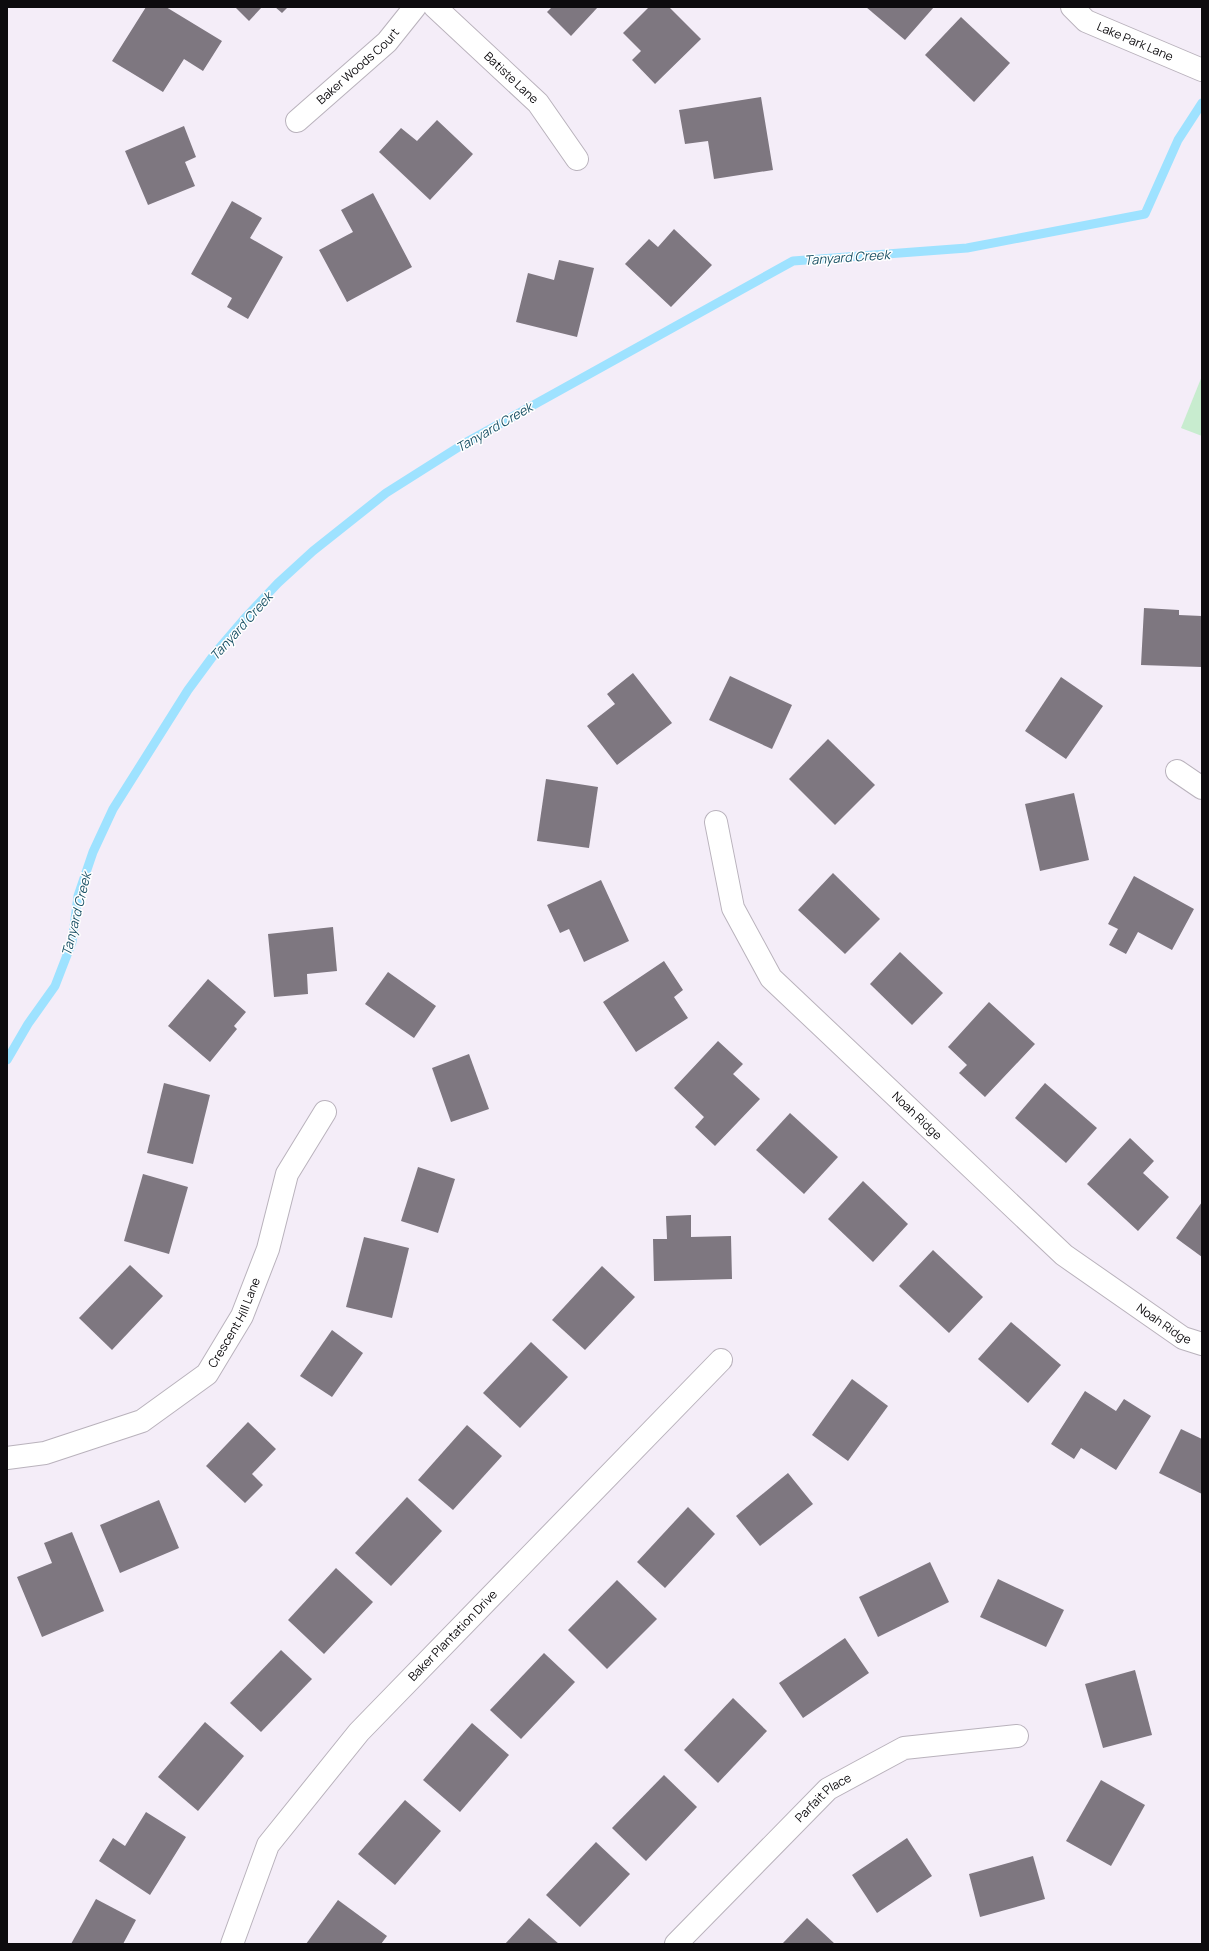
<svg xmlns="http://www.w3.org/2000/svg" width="1209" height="1951" viewBox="0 0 1209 1951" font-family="Manrope,sans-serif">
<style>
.pitch{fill:#c8eccf}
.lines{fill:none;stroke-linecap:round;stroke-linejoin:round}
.stream{stroke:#9ee2ff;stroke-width:9}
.building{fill:#7e7780}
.street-casing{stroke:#b9b2bc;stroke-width:24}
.street{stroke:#fff;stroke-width:22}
.labels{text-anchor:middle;stroke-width:3;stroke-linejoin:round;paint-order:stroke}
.street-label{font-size:12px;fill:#0d0b0e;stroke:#fff}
.water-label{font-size:13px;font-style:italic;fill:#1b5266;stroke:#fff}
</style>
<rect width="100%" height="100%" fill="#f4edf8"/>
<polygon class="pitch" points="1202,376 1202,436 1181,428"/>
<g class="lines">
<polyline class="stream" points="7,1060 28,1024 55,986 72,942 78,896 93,852 113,809 188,690 216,652 246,617 278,583 313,551 386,493 465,443 793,261 967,248 1145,214 1178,140 1202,103"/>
</g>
<g class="building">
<polygon points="146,7 166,7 222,41 203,71 184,59 163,92 112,61"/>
<polygon points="235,7 262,7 249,21"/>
<polygon points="275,7 288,7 282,13"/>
<polygon points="552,7 598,7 571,36 547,12"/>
<polygon points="649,7 669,7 701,39 655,84 632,60 641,51 623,33"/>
<polygon points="866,7 934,7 905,40"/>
<polygon points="961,17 1010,63 974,102 925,55"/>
<polygon points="761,97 773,170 714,179 708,141 685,144 679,110"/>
<polygon points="437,120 473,154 430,200 379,152 401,128 417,141"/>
<polygon points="184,126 196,157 185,162 195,186 148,205 125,151"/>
<polygon points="373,193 412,267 347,302 319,250 353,232 341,210"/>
<polygon points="232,201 262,218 250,238 283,257 248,319 227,307 232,298 191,274"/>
<polygon points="674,229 712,265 671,307 625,264 649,239 658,247"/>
<polygon points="559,260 594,268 577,337 516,322 528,273 554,280"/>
<polygon points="1144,608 1179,610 1179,615 1202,616 1202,667 1141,665"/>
<polygon points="633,673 672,723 617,765 587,726 615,704 607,694"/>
<polygon points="730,676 792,705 772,749 709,720"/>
<polygon points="1061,677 1103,706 1066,759 1025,731"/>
<polygon points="828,739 875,785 835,825 789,779"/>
<polygon points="546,779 598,787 589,848 537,841"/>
<polygon points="1074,793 1089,860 1040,871 1025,804"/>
<polygon points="833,873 880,919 845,954 798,910"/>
<polygon points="1134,876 1194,909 1172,950 1138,932 1126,954 1109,945 1118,929 1108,924"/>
<polygon points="601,880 629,941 584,962 569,929 560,933 547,905"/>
<polygon points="333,927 337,971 307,974 308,994 274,997 268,934"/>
<polygon points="900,952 943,993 912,1025 870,984"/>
<polygon points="664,961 683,990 674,997 688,1018 636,1052 603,1002"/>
<polygon points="388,972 436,1006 414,1038 365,1004"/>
<polygon points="208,979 246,1012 234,1026 237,1029 210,1062 168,1026"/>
<polygon points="989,1002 1035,1044 985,1097 959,1073 967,1065 948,1047"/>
<polygon points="718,1041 743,1064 733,1074 760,1099 715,1146 695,1127 704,1117 674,1088"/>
<polygon points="469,1054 489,1109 451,1122 432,1068"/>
<polygon points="164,1083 210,1095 193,1164 147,1153"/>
<polygon points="1045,1083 1097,1128 1066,1163 1015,1118"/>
<polygon points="790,1113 838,1157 804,1194 756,1150"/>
<polygon points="1130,1138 1154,1161 1143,1173 1169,1197 1138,1231 1087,1184"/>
<polygon points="418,1167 455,1179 438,1233 401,1221"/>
<polygon points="143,1174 188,1187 169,1254 124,1241"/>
<polygon points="863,1181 908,1224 873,1262 828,1219"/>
<polygon points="1202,1202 1202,1257 1176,1238"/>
<polygon points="691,1215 691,1237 731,1236 732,1279 654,1281 653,1239 667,1239 666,1216"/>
<polygon points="364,1237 409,1248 392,1318 346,1307"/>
<polygon points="933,1250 983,1297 949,1333 899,1286"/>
<polygon points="130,1265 163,1296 112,1350 79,1318"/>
<polygon points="602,1266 635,1297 585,1350 552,1320"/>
<polygon points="1011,1322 1061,1365 1028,1403 978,1359"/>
<polygon points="332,1330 363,1353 332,1397 300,1376"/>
<polygon points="531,1342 568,1377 520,1428 483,1393"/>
<polygon points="852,1379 888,1406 848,1461 812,1435"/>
<polygon points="1085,1391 1116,1411 1124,1399 1151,1416 1116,1470 1081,1448 1074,1459 1051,1444"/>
<polygon points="248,1422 276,1449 252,1474 263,1485 245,1503 206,1466"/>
<polygon points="467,1425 502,1456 453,1510 418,1480"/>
<polygon points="1181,1429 1202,1439 1202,1494 1159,1473"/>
<polygon points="788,1473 813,1504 760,1546 736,1516"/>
<polygon points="407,1497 442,1531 391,1586 355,1553"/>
<polygon points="159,1500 179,1548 120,1573 100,1525"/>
<polygon points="688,1507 715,1534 665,1588 637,1562"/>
<polygon points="72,1532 104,1611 42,1637 17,1577 52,1563 44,1543"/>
<polygon points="930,1562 949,1602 878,1637 859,1597"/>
<polygon points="336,1568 373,1602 324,1654 288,1620"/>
<polygon points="998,1579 1064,1610 1046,1647 980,1617"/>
<polygon points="617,1580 657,1619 607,1669 568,1630"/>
<polygon points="845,1638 869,1673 803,1718 779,1683"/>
<polygon points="281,1650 312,1679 261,1732 230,1703"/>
<polygon points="544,1653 575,1682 521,1739 490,1710"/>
<polygon points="1135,1670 1152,1735 1103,1748 1085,1684"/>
<polygon points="733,1698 767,1731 718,1783 684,1750"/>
<polygon points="205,1722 244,1756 198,1811 158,1777"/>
<polygon points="472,1723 509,1755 460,1812 423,1780"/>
<polygon points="664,1775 697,1807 646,1861 612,1828"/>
<polygon points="1101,1780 1145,1805 1111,1866 1066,1841"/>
<polygon points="405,1800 441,1831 395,1885 358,1854"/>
<polygon points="146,1812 186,1837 150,1895 99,1861 113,1838 125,1846"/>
<polygon points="907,1838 932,1876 877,1913 852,1875"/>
<polygon points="596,1842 630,1874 580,1927 546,1895"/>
<polygon points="1033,1856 1045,1899 980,1917 969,1874"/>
<polygon points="96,1899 136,1920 123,1944 71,1944"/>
<polygon points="338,1900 387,1936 381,1944 306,1944"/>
<polygon points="529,1918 559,1944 505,1944"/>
<polygon points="807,1918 835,1944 782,1944"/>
</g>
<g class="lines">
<g class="street-casing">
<g id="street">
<path id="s1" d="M 435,7 L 538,103 L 577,159"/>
<path id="s2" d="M 1072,7 L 1086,21 L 1202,70"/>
<path id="s3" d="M 297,121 L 387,42 L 415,7"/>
<polyline points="1177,771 1202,788"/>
<path id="s4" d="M 716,822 L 733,908 L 771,978 L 1064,1255 L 1183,1338 L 1202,1344"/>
<path id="s5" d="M 7,1458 L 45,1453 L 142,1421 L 207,1374 L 242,1316 L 268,1249 L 287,1174 L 325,1112"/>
<path id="s6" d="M 232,1944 L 268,1845 L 359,1732 L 721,1360"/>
<path id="s7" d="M 676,1944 L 828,1789 L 904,1748 L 1017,1736"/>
</g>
</g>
<use href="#street" class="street"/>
</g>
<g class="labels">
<g class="street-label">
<text dy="4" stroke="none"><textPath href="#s2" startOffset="73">Lake Park Lane</textPath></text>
<text dy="4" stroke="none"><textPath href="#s3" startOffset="82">Baker Woods Court</textPath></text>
<text dy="4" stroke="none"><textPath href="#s1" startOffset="104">Batiste Lane</textPath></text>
<text dy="4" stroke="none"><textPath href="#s4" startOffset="368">Noah Ridge</textPath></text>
<text dy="4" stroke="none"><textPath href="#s5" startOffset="279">Crescent Hill Lane</textPath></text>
<text dy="4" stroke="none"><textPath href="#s4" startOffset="692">Noah Ridge</textPath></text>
<text dy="4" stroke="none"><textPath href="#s6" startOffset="385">Baker Plantation Drive</textPath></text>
<text dy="4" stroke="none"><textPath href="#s7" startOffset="208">Parfait Place</textPath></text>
</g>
<g class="water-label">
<text transform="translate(847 257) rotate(-4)" y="5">Tanyard Creek</text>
<text transform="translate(494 427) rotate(-30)" y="5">Tanyard Creek</text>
<text transform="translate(241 626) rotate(-48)" y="5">Tanyard Creek</text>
<text transform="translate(76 914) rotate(-76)" y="5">Tanyard Creek</text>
</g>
</g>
<rect width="1209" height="1951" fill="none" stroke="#0d0b0e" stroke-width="16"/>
</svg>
